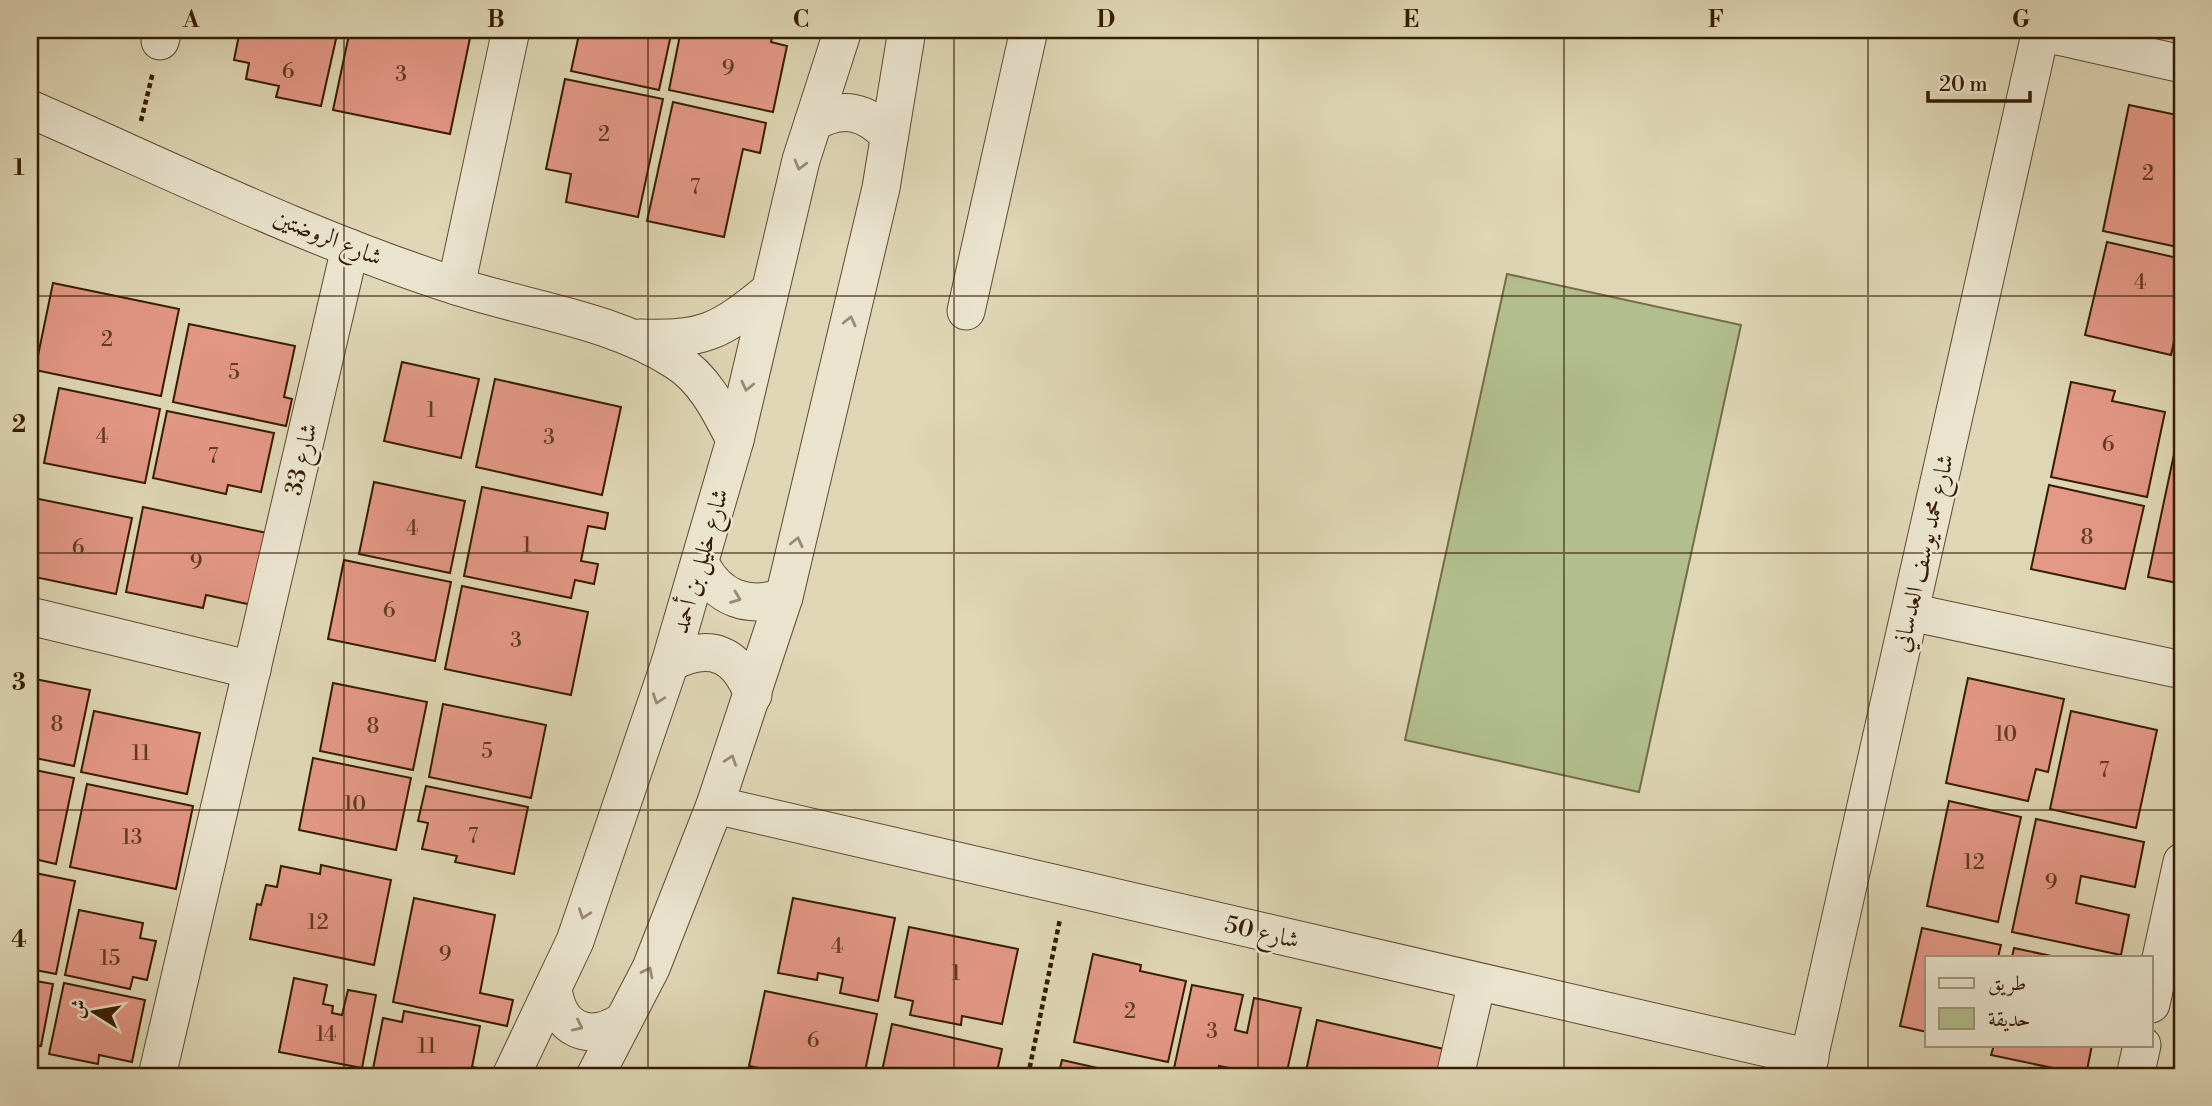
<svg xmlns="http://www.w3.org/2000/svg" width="2212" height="1106" viewBox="0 0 2212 1106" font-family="'Libre Bodoni',Amiri,serif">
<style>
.green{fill:#b2be8d;stroke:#746d46;stroke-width:2}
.building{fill:#e49886;stroke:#351c00;stroke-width:2}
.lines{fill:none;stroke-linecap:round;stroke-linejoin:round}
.minor-casing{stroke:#604a2d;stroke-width:39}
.path{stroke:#351c00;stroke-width:4.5;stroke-dasharray:5 3.5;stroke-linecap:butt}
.minor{stroke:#eae4cf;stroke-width:37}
.oneway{stroke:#998a72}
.grid{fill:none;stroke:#351c00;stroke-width:2;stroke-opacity:0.55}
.labels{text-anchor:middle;stroke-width:5;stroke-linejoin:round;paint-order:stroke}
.number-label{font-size:21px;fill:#613b22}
.street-label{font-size:24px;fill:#351c00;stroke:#eae4cf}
.neatline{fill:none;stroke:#351c00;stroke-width:2.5}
.grid-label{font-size:23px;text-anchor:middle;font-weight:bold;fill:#351c00}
</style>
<rect width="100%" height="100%" fill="#dfd6b5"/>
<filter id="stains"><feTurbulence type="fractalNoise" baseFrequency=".00286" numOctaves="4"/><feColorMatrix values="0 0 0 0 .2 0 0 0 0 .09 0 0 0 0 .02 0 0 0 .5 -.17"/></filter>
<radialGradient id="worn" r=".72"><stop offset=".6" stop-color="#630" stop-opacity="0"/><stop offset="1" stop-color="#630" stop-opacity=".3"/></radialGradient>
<polygon class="green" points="1507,274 1741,325 1639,792 1405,740"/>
<g class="building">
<polygon points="240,30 338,30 321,106 276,97 279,86 246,79 249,63 234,60"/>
<polygon points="350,30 430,30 470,38 450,134 333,110"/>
<polygon points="580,30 672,30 659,90 571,71"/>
<polygon points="681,30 774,30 771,42 787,46 773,112 669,90"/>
<polygon points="565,79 663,99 638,217 566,202 571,174 546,169"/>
<polygon points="673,102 766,123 760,153 743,149 724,237 647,221"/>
<polygon points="2129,105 2182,116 2182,248 2103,231"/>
<polygon points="2107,242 2182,259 2182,305 2171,355 2085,335"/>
<polygon points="53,283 179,309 161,396 35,370"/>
<polygon points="189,324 295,346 284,397 292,399 286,426 173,402"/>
<polygon points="402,362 479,379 461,458 384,441"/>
<polygon points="495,379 621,407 602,495 476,467"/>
<polygon points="2071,382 2115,391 2112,401 2165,412 2147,497 2051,477"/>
<polygon points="59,388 160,409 145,483 44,463"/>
<polygon points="167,411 274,433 261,492 228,485 226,494 153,478"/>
<polygon points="2177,440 2182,441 2182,584 2148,577"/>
<polygon points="374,482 465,501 450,573 359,554"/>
<polygon points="2049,485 2144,506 2125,589 2031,569"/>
<polygon points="482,487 608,513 605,529 588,526 581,561 598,564 594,584 575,580 571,598 464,576"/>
<polygon points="34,498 132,518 116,594 30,576 30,517"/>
<polygon points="143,507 267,533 252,605 206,595 203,608 126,592"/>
<polygon points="344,560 451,582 435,661 328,639"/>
<polygon points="462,586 588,612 571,695 445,669"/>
<polygon points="30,678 90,690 74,766 30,757"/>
<polygon points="1968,678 2064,699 2048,772 2036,769 2028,801 1946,783"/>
<polygon points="333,683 427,702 413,770 320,751"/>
<polygon points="443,704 546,725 531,798 429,777"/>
<polygon points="94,711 200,733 187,794 81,772"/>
<polygon points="2071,711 2157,730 2136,828 2050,809"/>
<polygon points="313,758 411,778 396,850 299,830"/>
<polygon points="30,769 74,778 56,864 30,858"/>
<polygon points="87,784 193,806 176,889 70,867"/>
<polygon points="426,786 528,807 514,874 455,862 457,856 422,849 428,823 418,821"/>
<polygon points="1949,801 2021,817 1998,922 1927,906"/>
<polygon points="2036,819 2144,842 2135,887 2081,876 2076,903 2129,915 2121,955 2012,932"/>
<polygon points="321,865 391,880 374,965 250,939 257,904 261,905 266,885 277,887 281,866 320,874"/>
<polygon points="30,872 75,881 56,974 30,969"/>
<polygon points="414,898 495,915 480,993 513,1000 507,1026 393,1002"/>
<polygon points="793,898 895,918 878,1001 840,993 843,978 818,973 817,980 778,973"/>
<polygon points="79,910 143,923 140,938 156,941 147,980 133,977 130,989 65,975"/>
<polygon points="909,927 1018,949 1002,1024 962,1016 961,1025 910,1015 913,1001 895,997"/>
<polygon points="1922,928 2001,945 1998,957 1927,957 1927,1032 1900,1026"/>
<polygon points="2014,948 2056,957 2012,957"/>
<polygon points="1093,954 1141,965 1140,971 1186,981 1168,1062 1074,1042"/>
<polygon points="294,978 327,985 323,1004 333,1006 332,1013 342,1015 348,990 376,995 362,1068 279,1052"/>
<polygon points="30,980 53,984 41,1046 30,1044"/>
<polygon points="64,983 145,1000 132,1062 99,1055 98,1064 49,1054"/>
<polygon points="1192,985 1243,995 1235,1030 1247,1033 1254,998 1301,1008 1286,1076 1269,1076 1219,1066 1217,1076 1173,1073"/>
<polygon points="765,991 877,1014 864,1076 797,1076 749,1066"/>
<polygon points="404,1011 480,1026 472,1067 483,1069 482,1076 372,1074 383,1018 402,1022"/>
<polygon points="1317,1020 1444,1049 1438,1076 1305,1076"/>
<polygon points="892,1024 1002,1049 996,1076 881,1076"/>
<polygon points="1994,1045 2092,1045 2086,1075 1991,1055"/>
<polygon points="1062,1060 1133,1076 1058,1076"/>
<polygon points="1527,1070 1557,1076 1526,1076"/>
</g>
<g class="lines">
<g class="minor-casing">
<g id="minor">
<polyline points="2040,32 2182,64"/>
<polyline points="160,41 163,30"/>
<path d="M 30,109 C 170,170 310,239 456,286 C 528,310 611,319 676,361 C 705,379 720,411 735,440"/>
<path d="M 813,123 C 842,105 867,111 889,136"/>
<polyline points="456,286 511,30"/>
<polyline points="966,311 1029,30"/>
<path d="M 640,338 C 704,340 719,332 768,292"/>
<path d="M 701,565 C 719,599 748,609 784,597"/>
<polyline points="1910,612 2182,670"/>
<polyline points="30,616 252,670"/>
<path d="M 670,663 C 710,642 737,653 753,695"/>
<polyline points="715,805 1810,1058"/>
<path d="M 553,988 C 558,1029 588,1044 623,1021"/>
<polyline points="2151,1004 2182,862"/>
<polyline points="157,1076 350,248"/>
<polyline points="511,1076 575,941 670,663 735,440 801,160 843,30"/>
<polyline points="595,1076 651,968 715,805 784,597 881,188 907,30"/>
<polyline points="1455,1076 1477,982"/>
<polyline points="1805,1076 2041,30"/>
<polyline points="2135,1076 2142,1045"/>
</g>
</g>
<g class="path">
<polyline points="141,121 153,72"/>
<polyline points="1028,1076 1060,919"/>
</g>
<use href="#minor" class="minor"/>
</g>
<defs><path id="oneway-chevron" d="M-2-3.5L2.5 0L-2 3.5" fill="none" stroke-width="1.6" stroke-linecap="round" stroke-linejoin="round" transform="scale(1.75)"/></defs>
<g class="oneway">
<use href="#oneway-chevron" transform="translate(800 165) rotate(105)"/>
<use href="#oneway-chevron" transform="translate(850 321) rotate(-77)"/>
<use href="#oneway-chevron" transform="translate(747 386) rotate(103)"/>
<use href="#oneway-chevron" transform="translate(797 542) rotate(-77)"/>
<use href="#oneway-chevron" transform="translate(736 598) rotate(21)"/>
<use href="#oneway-chevron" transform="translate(658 699) rotate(109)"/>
<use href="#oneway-chevron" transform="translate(731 760) rotate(-71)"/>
<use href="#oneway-chevron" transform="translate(584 914) rotate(109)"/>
<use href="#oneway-chevron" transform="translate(648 972) rotate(-64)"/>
<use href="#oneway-chevron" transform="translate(578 1026) rotate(25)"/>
</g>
<path class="grid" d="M 344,30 L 344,1076M 648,30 L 648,1076M 954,30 L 954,1076M 1258,30 L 1258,1076M 1564,30 L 1564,1076M 1868,30 L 1868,1076M 30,296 L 2182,296M 30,553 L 2182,553M 30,810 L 2182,810"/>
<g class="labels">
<g class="number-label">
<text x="728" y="75">9</text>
<text x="288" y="78">6</text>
<text x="401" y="81">3</text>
<text x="604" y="141">2</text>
<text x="2148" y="180">2</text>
<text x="695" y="194">7</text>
<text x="2140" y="289">4</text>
<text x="107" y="346">2</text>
<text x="234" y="379">5</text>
<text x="431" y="417">1</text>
<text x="102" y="443">4</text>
<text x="549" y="444">3</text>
<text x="2108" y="451">6</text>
<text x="213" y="463">7</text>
<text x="412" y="535">4</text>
<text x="2087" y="544">8</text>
<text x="527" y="552">1</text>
<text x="78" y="554">6</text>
<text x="196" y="569">9</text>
<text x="389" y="617">6</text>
<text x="516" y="647">3</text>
<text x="57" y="731">8</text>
<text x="373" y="733">8</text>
<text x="2006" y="741">10</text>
<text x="487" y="758">5</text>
<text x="141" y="760">11</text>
<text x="2104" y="777">7</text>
<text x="355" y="811">10</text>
<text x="473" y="843">7</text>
<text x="132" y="844">13</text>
<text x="1974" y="869">12</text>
<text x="2051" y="889">9</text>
<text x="318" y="929">12</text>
<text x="837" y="953">4</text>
<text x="445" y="961">9</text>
<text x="110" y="965">15</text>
<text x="956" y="980">1</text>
<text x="1130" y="1018">2</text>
<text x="1212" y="1038">3</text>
<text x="326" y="1041">14</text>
<text x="813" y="1047">6</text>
<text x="427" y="1053">11</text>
</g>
<g class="street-label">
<text transform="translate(328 237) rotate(22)" y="8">شارع الروضتين</text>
<text transform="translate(301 459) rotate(-77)" y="8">شارع 33</text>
<text transform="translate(1923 553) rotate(-77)" y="8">شارع محمد يوسف العدساني</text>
<text transform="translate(700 561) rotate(-74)" y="8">شارع خليل بن أحمد</text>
<text transform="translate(1262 932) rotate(13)" y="8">شارع 50</text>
</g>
</g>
<rect width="2212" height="1106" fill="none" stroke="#dfd6b5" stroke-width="77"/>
<rect x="1925" y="956" width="228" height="91" fill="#eae4cf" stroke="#a2947c" stroke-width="2"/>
<rect x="1939" y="978" width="35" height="10" fill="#eae4cf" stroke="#a2947c" stroke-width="2"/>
<text x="1988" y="990" font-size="21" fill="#351c00">طريق</text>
<rect x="1939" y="1008" width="35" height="21" fill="#b2be8d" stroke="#a2947c" stroke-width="2"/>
<text x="1988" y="1026" font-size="21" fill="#351c00">حديقة</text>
<g transform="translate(94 1012) rotate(281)" stroke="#eae4cf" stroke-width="5" paint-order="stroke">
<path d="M0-5L12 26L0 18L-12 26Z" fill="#351c00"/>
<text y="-10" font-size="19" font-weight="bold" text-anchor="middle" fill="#351c00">ش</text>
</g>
<path d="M1928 91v10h102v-10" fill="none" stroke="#351c00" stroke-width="3.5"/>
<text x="1939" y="91" font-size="21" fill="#351c00" stroke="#eae4cf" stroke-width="5" paint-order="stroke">20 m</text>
<rect x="38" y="38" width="2136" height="1030" class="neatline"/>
<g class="grid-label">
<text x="191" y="27">A</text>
<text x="496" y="27">B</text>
<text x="801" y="27">C</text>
<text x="1106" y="27">D</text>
<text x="1411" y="27">E</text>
<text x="1716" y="27">F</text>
<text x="2021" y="27">G</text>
<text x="19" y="175">1</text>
<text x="19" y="432">2</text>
<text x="19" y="690">3</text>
<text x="19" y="947">4</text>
</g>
<rect width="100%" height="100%" filter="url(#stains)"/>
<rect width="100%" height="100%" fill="url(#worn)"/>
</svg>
